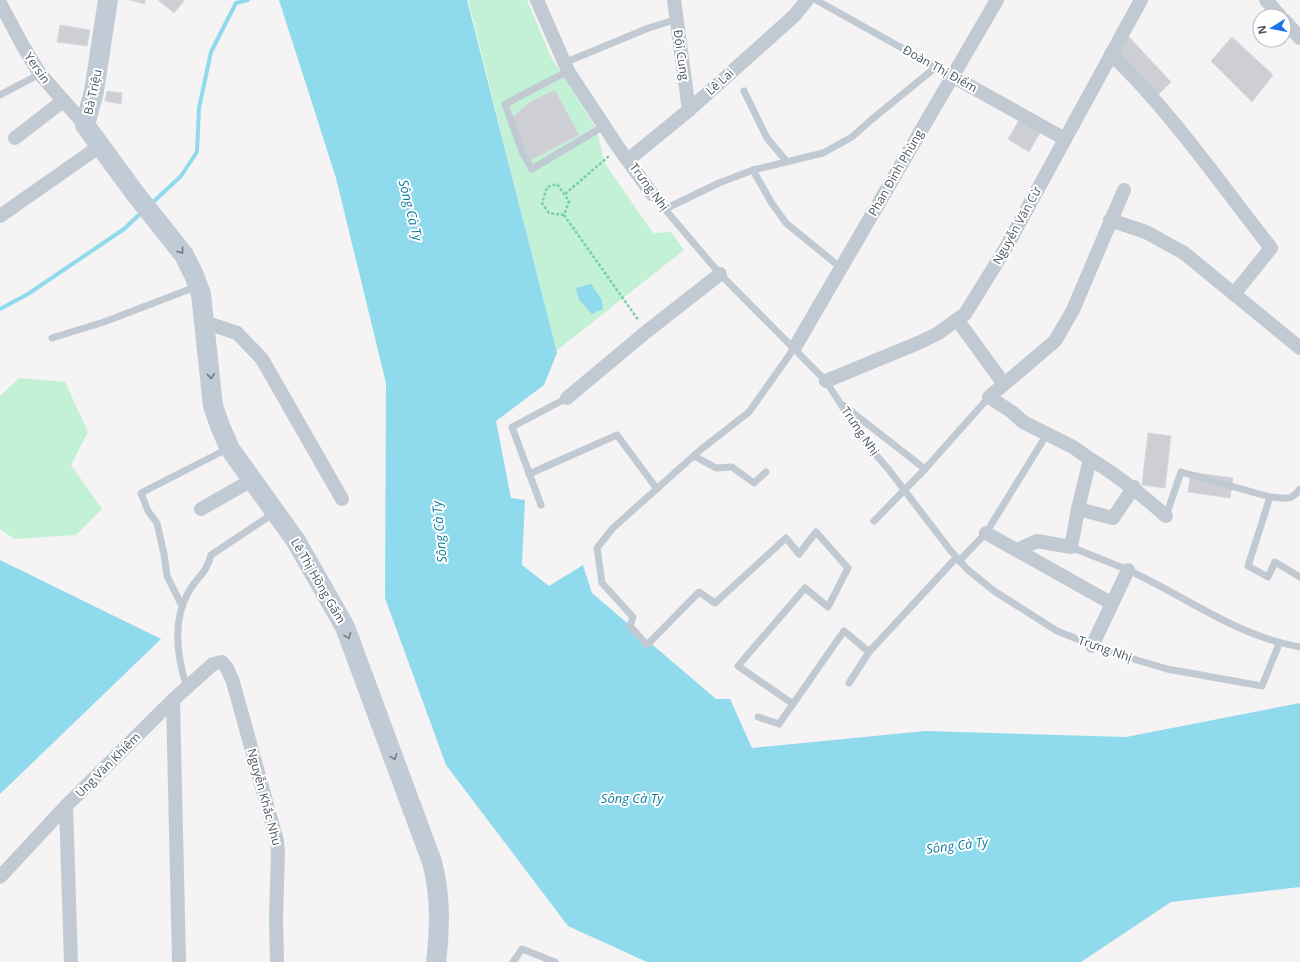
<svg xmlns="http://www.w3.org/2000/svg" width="1300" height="962" viewBox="0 0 1300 962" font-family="'Open Sans',sans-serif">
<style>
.green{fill:#c3f1d5}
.water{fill:#90daee}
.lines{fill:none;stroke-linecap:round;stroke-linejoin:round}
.stream{stroke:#90daee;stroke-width:4}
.building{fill:#cdcfd5;stroke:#d7d9de}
.path{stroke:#7ad0a6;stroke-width:2.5;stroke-dasharray:3 2;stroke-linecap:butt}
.lane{stroke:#c1cad2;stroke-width:7}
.street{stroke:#c1cad2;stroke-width:14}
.secondary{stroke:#c1cbd6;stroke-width:20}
.oneway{stroke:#6e7984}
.labels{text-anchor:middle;stroke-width:4;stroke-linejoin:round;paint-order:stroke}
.street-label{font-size:12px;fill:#4a5661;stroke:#fff}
.water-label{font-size:13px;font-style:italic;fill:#0c7c9b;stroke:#fff}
</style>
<rect width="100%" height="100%" fill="#f5f3f3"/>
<g class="green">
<polygon points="468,0 527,0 551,57 597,130 604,162 653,233 671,232 684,250 556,351"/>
<polygon points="19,378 65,382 88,432 71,465 102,509 76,535 14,539 0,529 0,396"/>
</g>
<g class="water">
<polygon points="279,0 467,0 557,353 544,385 496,421 511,498 525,500 522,565 549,586 583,565 592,593 716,699 730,699 752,748 925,731 1126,737 1300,703 1300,887 1171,902 1081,962 647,962 568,926 446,765 385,598 386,383 336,178"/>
<polygon points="591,284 602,300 603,309 592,314 579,300 576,288"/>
<polygon points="0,560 161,639 0,794"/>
</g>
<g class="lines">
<g class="stream">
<polyline points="151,204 181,176 197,152 199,108 211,52 236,3 248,0"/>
<polyline points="0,309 28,294 124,229 143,211"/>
</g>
</g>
<g class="building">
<polygon points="129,0 145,0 145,4"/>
<polygon points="158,0 183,0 184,1 174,13"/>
<polygon points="60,25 90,30 87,46 57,42"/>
<polygon points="1129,37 1171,82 1158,95 1115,50"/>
<polygon points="1232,37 1273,75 1252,102 1211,61"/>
<polygon points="555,90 579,135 529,161 513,117 530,102"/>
<polygon points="107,91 122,93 121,104 105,101"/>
<polygon points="1019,120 1040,133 1029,152 1008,139"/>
<polygon points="1148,433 1171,436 1165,488 1142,485"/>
<polygon points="1191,472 1233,478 1230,498 1188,492"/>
</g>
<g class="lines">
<g class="path">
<polyline points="565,194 609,156"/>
<polyline points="564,215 549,213 542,203 547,187 557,184 569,201 564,215 639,321"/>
</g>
<g class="lane">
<polyline points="816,0 952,76"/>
<polyline points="564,63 646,29 677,19"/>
<polyline points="568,71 505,104 523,154 532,169 604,126"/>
<polyline points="744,91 767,138 787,162"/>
<polyline points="0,95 40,74"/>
<polyline points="753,170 771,202 786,223 841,268"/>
<polyline points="652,194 720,274 826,381 864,441 889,470 950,550 967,569 994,591 1057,631 1107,651 1167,669 1262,686 1279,644"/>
<polyline points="665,209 719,183 753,170 823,153 852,137 871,120 936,67"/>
<polyline points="52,338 104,322 198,286"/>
<polyline points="843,405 925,469"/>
<polyline points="694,456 716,468 732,467 754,483 766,472"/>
<polyline points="529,474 617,435 657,489"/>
<path d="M 1270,497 C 1286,498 1290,502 1300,489"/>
<polyline points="541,505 512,427 567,398"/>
<polyline points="1166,516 1181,472 1270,497 1248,566 1268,577 1275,562 1300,577"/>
<polyline points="874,521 925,469 989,397"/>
<path d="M 1071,547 C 1090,555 1109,562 1128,570 C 1185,596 1238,637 1300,647"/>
<polyline points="959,561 986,533 1047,434"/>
<polyline points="181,604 167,576 164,554 157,523 148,511 141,493 229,448"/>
<polyline points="849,683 869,652 956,558"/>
<path d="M 187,688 C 177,657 172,620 189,591 C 198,576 206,574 211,555 L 274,513"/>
<polyline points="793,704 738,666 805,588 828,607 848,568 816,532 799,554 786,538 715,603 699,592 647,645 630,626 633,617 602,583 597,548 613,528 699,451 749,412 795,347"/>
<polyline points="758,717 779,724 844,631 869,652"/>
<polyline points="513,962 522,949 555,962"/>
</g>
<g class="street">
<polyline points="537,0 568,71 618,147 652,194"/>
<polyline points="674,0 689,110"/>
<polyline points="1266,0 1280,16"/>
<polyline points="0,3 23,46 40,74 85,125"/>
<polyline points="1284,20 1300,38"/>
<path d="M 1111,54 C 1172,113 1219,182 1271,248 L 1234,294"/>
<polyline points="952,76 1065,139"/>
<polyline points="15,138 63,101"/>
<polyline points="628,160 689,110 794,16 807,0"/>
<polyline points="0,216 100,146"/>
<polyline points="1110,220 1146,232 1184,253 1300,348"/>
<polyline points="958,321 1004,384"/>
<polyline points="204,322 237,333 262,359 342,499"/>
<polyline points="795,347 997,0"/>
<polyline points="826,381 918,343 937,334 965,314 1004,251 1141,0"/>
<polyline points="567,398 646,332 720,274"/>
<path d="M 1090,459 C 1119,476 1141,494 1166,516"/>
<polyline points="201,509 252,480"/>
<polyline points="1078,509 1113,518 1134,487"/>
<polyline points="986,533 1111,603"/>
<polyline points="1017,550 1037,541 1071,547 1078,509 1090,459 1073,447 1023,422 1012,412 989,397 1055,341 1073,310 1124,190"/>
<polyline points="1092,646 1128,570"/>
<polyline points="173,700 179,962"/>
<polyline points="66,806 71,962"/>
<polyline points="0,877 66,806 173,700 213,664 222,662 227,668 233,682 277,841 278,853 276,918 277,962"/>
</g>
<path class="secondary" d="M 108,0 L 94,91 L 85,125 L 134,192 L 184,255 L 194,275 L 201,294 L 213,406 L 220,426 L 230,449 L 296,541 L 345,627 L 432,862 C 441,896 440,928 436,962"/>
</g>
<defs><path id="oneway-chevron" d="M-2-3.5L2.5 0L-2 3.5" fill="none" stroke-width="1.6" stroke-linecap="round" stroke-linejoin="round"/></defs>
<g class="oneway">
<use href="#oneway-chevron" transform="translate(181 251) rotate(52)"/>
<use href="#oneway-chevron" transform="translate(211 376) rotate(84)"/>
<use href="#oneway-chevron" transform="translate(348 636) rotate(69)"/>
<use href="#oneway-chevron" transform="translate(394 757) rotate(69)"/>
</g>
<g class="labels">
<g class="street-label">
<text transform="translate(681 55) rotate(82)" y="4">Đội Cung</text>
<text transform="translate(37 68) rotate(55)" y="4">Yersin</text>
<text transform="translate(940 69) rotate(29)" y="4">Đoàn Thị Điểm</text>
<text transform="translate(720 82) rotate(-42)" y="4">Lê Lai</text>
<text transform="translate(93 92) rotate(-78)" y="4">Bà Triệu</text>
<text transform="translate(896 173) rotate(-60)" y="4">Phan Đình Phùng</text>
<text transform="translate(649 187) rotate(53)" y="4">Trưng Nhị</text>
<text transform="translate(1017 226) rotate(-61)" y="4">Nguyễn Văn Cừ</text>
<text transform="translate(860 431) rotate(55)" y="4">Trưng Nhị</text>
<text transform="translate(318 581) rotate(60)" y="4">Lê Thị Hồng Gấm</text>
<text transform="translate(1105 649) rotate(19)" y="4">Trưng Nhị</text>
<text transform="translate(108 765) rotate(-45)" y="4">Ung Văn Khiêm</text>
<text transform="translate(264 797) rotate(75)" y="4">Nguyễn Khắc Nhu</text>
</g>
<g class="water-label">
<text transform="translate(411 210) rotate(76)" y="5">Sông Cà Ty</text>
<text transform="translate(439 532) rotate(-95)" y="5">Sông Cà Ty</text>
<text x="632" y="803">Sông Cà Ty</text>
<text transform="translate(957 845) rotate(-7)" y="5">Sông Cà Ty</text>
</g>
</g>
<g transform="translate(1272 28) rotate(260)"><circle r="19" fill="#ffffff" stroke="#b7bbc0"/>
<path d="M0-3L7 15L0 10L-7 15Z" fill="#1a73e8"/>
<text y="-6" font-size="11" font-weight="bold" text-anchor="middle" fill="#4a5661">N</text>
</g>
</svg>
